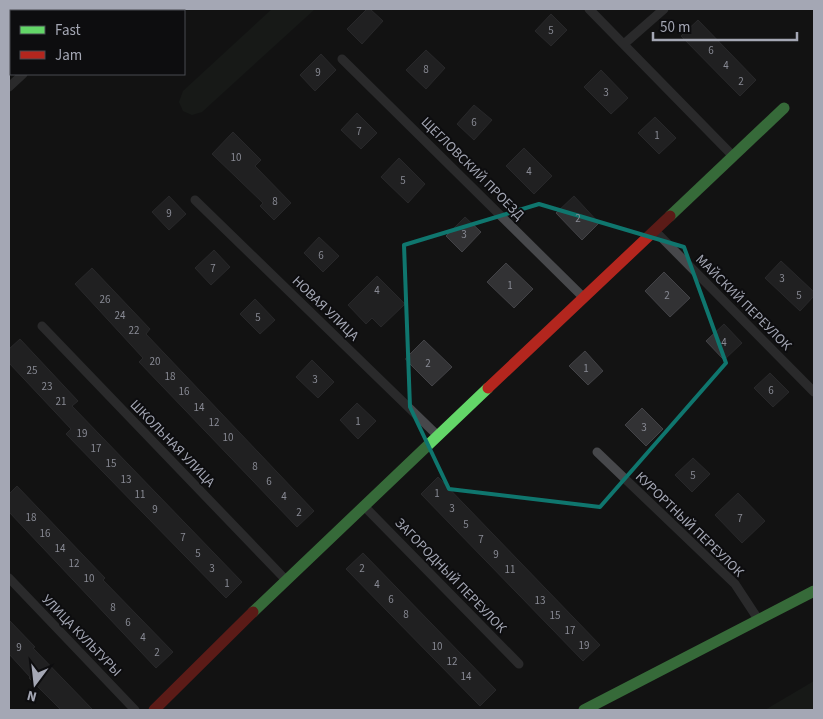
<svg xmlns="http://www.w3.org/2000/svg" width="823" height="719" viewBox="0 0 823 719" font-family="'Source Sans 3',sans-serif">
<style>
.green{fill:#1d231e}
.building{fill:#323234;stroke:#424246}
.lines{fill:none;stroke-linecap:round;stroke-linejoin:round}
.lane{stroke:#47484b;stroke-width:9}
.fast{stroke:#63d668;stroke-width:11}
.jam{stroke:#b3261e;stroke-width:11}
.marked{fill:none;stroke:#0f766e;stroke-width:4;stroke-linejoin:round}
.labels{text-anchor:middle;stroke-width:4;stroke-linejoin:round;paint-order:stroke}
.number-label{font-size:11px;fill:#888a94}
.street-label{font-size:14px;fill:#a4a7b4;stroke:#0d0d0f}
</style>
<rect width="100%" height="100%" fill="#131313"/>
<g class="green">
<polygon points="272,9 315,9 202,112 192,115 183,111 179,102 183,91"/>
<polygon points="814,681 814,710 765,710"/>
</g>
<g class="building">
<polygon points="367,9 370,9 383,21 362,44 347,29"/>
<polygon points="551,14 567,30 551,46 535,31"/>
<polygon points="698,20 756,80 740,96 681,36"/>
<polygon points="426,50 445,68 426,89 406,70"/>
<polygon points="321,54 336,70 315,91 300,75"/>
<polygon points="601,70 628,98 611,114 584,87"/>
<polygon points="474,105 492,120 474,140 457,124"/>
<polygon points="357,113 377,133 361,149 341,130"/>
<polygon points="655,117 676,138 659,154 638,133"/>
<polygon points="233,132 261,160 255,166 291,203 274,220 260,206 263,203 212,154"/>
<polygon points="524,148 552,176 534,194 506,166"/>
<polygon points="399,158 425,184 408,203 381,177"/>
<polygon points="169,196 186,214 169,230 152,212"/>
<polygon points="574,196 599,223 582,240 556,213"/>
<polygon points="465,217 481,232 462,252 446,236"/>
<polygon points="319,237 339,256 323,272 304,253"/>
<polygon points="214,250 230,267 211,285 195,268"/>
<polygon points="781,261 814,292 814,296 800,311 765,278"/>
<polygon points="506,263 533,289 514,308 487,282"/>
<polygon points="92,268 150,329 146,334 314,511 297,527 139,362 143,358 75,284"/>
<polygon points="664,272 690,298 670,317 645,291"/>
<polygon points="377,276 405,304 381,327 372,318 366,324 348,305"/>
<polygon points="255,299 275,320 260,334 240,314"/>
<polygon points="724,324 742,343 724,360 706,341"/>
<polygon points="20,339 78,401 72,406 242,582 226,598 66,434 71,429 9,363 9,349"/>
<polygon points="424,340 452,367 432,386 405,359"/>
<polygon points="585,351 603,371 588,385 569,366"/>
<polygon points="312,360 334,382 318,398 296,377"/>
<polygon points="770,373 789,392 773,407 754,388"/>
<polygon points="357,403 376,421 358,439 340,420"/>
<polygon points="642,408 663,429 646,446 625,425"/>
<polygon points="693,458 710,474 692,492 675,475"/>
<polygon points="438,477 600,645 583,661 421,494"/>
<polygon points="17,486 105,578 103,580 173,652 156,668 9,512 9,494"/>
<polygon points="738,493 765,521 742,543 715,515"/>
<polygon points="363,553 496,690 480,706 346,569"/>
<polygon points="9,620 35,647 33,648 93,710 61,710 29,678 30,677 9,654"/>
</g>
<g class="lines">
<g class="lane">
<polyline points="14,9 16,11"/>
<polyline points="589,9 731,154"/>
<polyline points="88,11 91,9"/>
<polyline points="624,44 664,9"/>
<polyline points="342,59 582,296"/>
<polyline points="9,87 23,74"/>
<polyline points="195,200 436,434"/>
<polyline points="655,231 814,392"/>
<polyline points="42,326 285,579"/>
<polyline points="597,452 735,584 758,619"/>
<polyline points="364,506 519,664"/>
<polyline points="9,578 135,710"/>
</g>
<g class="fast">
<polyline points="670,216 784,108"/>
<polyline points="253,612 488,388"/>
<polyline points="584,710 814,591"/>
</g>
<g class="jam">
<polyline points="488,388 670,216"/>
<polyline points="154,710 253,612"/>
</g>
</g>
<path d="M0 0H823V719H0ZM 539,204 L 684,247 L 726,363 L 600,507 L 449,489 L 410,407 L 404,245 Z" fill="#131313" fill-opacity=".55" fill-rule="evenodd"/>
<path class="marked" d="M 539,204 L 684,247 L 726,363 L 600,507 L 449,489 L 410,407 L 404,245 Z"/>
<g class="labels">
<g class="number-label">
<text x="551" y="34">5</text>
<text x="711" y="54">6</text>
<text x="726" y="69">4</text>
<text x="426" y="73">8</text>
<text x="318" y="76">9</text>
<text x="741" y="85">2</text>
<text x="606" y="96">3</text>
<text x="474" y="126">6</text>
<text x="359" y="135">7</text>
<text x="657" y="139">1</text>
<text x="236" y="161">10</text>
<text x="529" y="175">4</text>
<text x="403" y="184">5</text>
<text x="275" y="205">8</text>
<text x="169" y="217">9</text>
<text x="578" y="222">2</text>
<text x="464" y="238">3</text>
<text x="321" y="259">6</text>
<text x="213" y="272">7</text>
<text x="782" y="282">3</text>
<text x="510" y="289">1</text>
<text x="377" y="294">4</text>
<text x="667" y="299">2</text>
<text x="799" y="299">5</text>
<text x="105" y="303">26</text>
<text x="120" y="319">24</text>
<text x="258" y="321">5</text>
<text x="134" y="334">22</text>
<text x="724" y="346">4</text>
<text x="155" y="365">20</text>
<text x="428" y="367">2</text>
<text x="586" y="372">1</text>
<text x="32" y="374">25</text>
<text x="170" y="380">18</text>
<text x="315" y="383">3</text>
<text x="47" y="390">23</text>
<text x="771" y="394">6</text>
<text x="184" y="395">16</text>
<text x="61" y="405">21</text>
<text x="199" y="411">14</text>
<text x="358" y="425">1</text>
<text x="214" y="426">12</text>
<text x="644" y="431">3</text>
<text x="82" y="437">19</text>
<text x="228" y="441">10</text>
<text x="96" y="452">17</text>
<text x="111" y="467">15</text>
<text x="255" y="470">8</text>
<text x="693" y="479">5</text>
<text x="126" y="483">13</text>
<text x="269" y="485">6</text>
<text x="437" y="497">1</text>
<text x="140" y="498">11</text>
<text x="284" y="500">4</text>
<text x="452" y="512">3</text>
<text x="155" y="513">9</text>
<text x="299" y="516">2</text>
<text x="31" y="521">18</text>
<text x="740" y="522">7</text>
<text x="466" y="528">5</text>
<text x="45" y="537">16</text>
<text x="183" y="541">7</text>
<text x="481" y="543">7</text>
<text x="60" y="552">14</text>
<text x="198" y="557">5</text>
<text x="496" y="558">9</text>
<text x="74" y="567">12</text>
<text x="212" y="572">3</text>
<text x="362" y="572">2</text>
<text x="510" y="573">11</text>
<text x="89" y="582">10</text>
<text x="227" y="587">1</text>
<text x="377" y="588">4</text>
<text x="391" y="603">6</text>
<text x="540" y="604">13</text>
<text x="113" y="611">8</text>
<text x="406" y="618">8</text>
<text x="555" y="619">15</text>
<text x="128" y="626">6</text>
<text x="570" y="634">17</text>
<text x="143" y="641">4</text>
<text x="584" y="649">19</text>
<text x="437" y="650">10</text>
<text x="19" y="651">9</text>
<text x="157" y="656">2</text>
<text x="452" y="665">12</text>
<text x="466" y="680">14</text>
</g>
<g class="street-label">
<text transform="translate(473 168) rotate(45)" y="5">ЩЕГЛОВСКИЙ ПРОЕЗД</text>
<text transform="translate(744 302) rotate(45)" y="5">МАЙСКИЙ ПЕРЕУЛОК</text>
<text transform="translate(326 308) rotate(44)" y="5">НОВАЯ УЛИЦА</text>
<text transform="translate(173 443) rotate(46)" y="5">ШКОЛЬНАЯ УЛИЦА</text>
<text transform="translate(690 524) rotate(44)" y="5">КУРОРТНЫЙ ПЕРЕУЛОК</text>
<text transform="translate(451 575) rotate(46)" y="5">ЗАГОРОДНЫЙ ПЕРЕУЛОК</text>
<text transform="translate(82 635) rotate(46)" y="5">УЛИЦА КУЛЬТУРЫ</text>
</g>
</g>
<rect width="823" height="719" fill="none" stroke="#a4a7b4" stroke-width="20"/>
<rect x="10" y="10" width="175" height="65" fill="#0d0d0f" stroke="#494b51"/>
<rect x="20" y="26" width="25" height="8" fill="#63d668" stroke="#494b51"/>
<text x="55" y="35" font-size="15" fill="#a4a7b4">Fast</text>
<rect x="20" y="51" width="25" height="8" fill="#b3261e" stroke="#494b51"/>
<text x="55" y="60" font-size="15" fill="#a4a7b4">Jam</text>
<g transform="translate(35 684) rotate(195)" stroke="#0d0d0f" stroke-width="4" paint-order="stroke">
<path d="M0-4L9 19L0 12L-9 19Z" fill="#a4a7b4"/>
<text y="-8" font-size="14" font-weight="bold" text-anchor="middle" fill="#a4a7b4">N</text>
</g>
<path d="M653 32v8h144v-8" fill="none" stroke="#a4a7b4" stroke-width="2.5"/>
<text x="660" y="32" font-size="15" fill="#a4a7b4" stroke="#0d0d0f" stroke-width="4" paint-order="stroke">50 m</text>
</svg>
